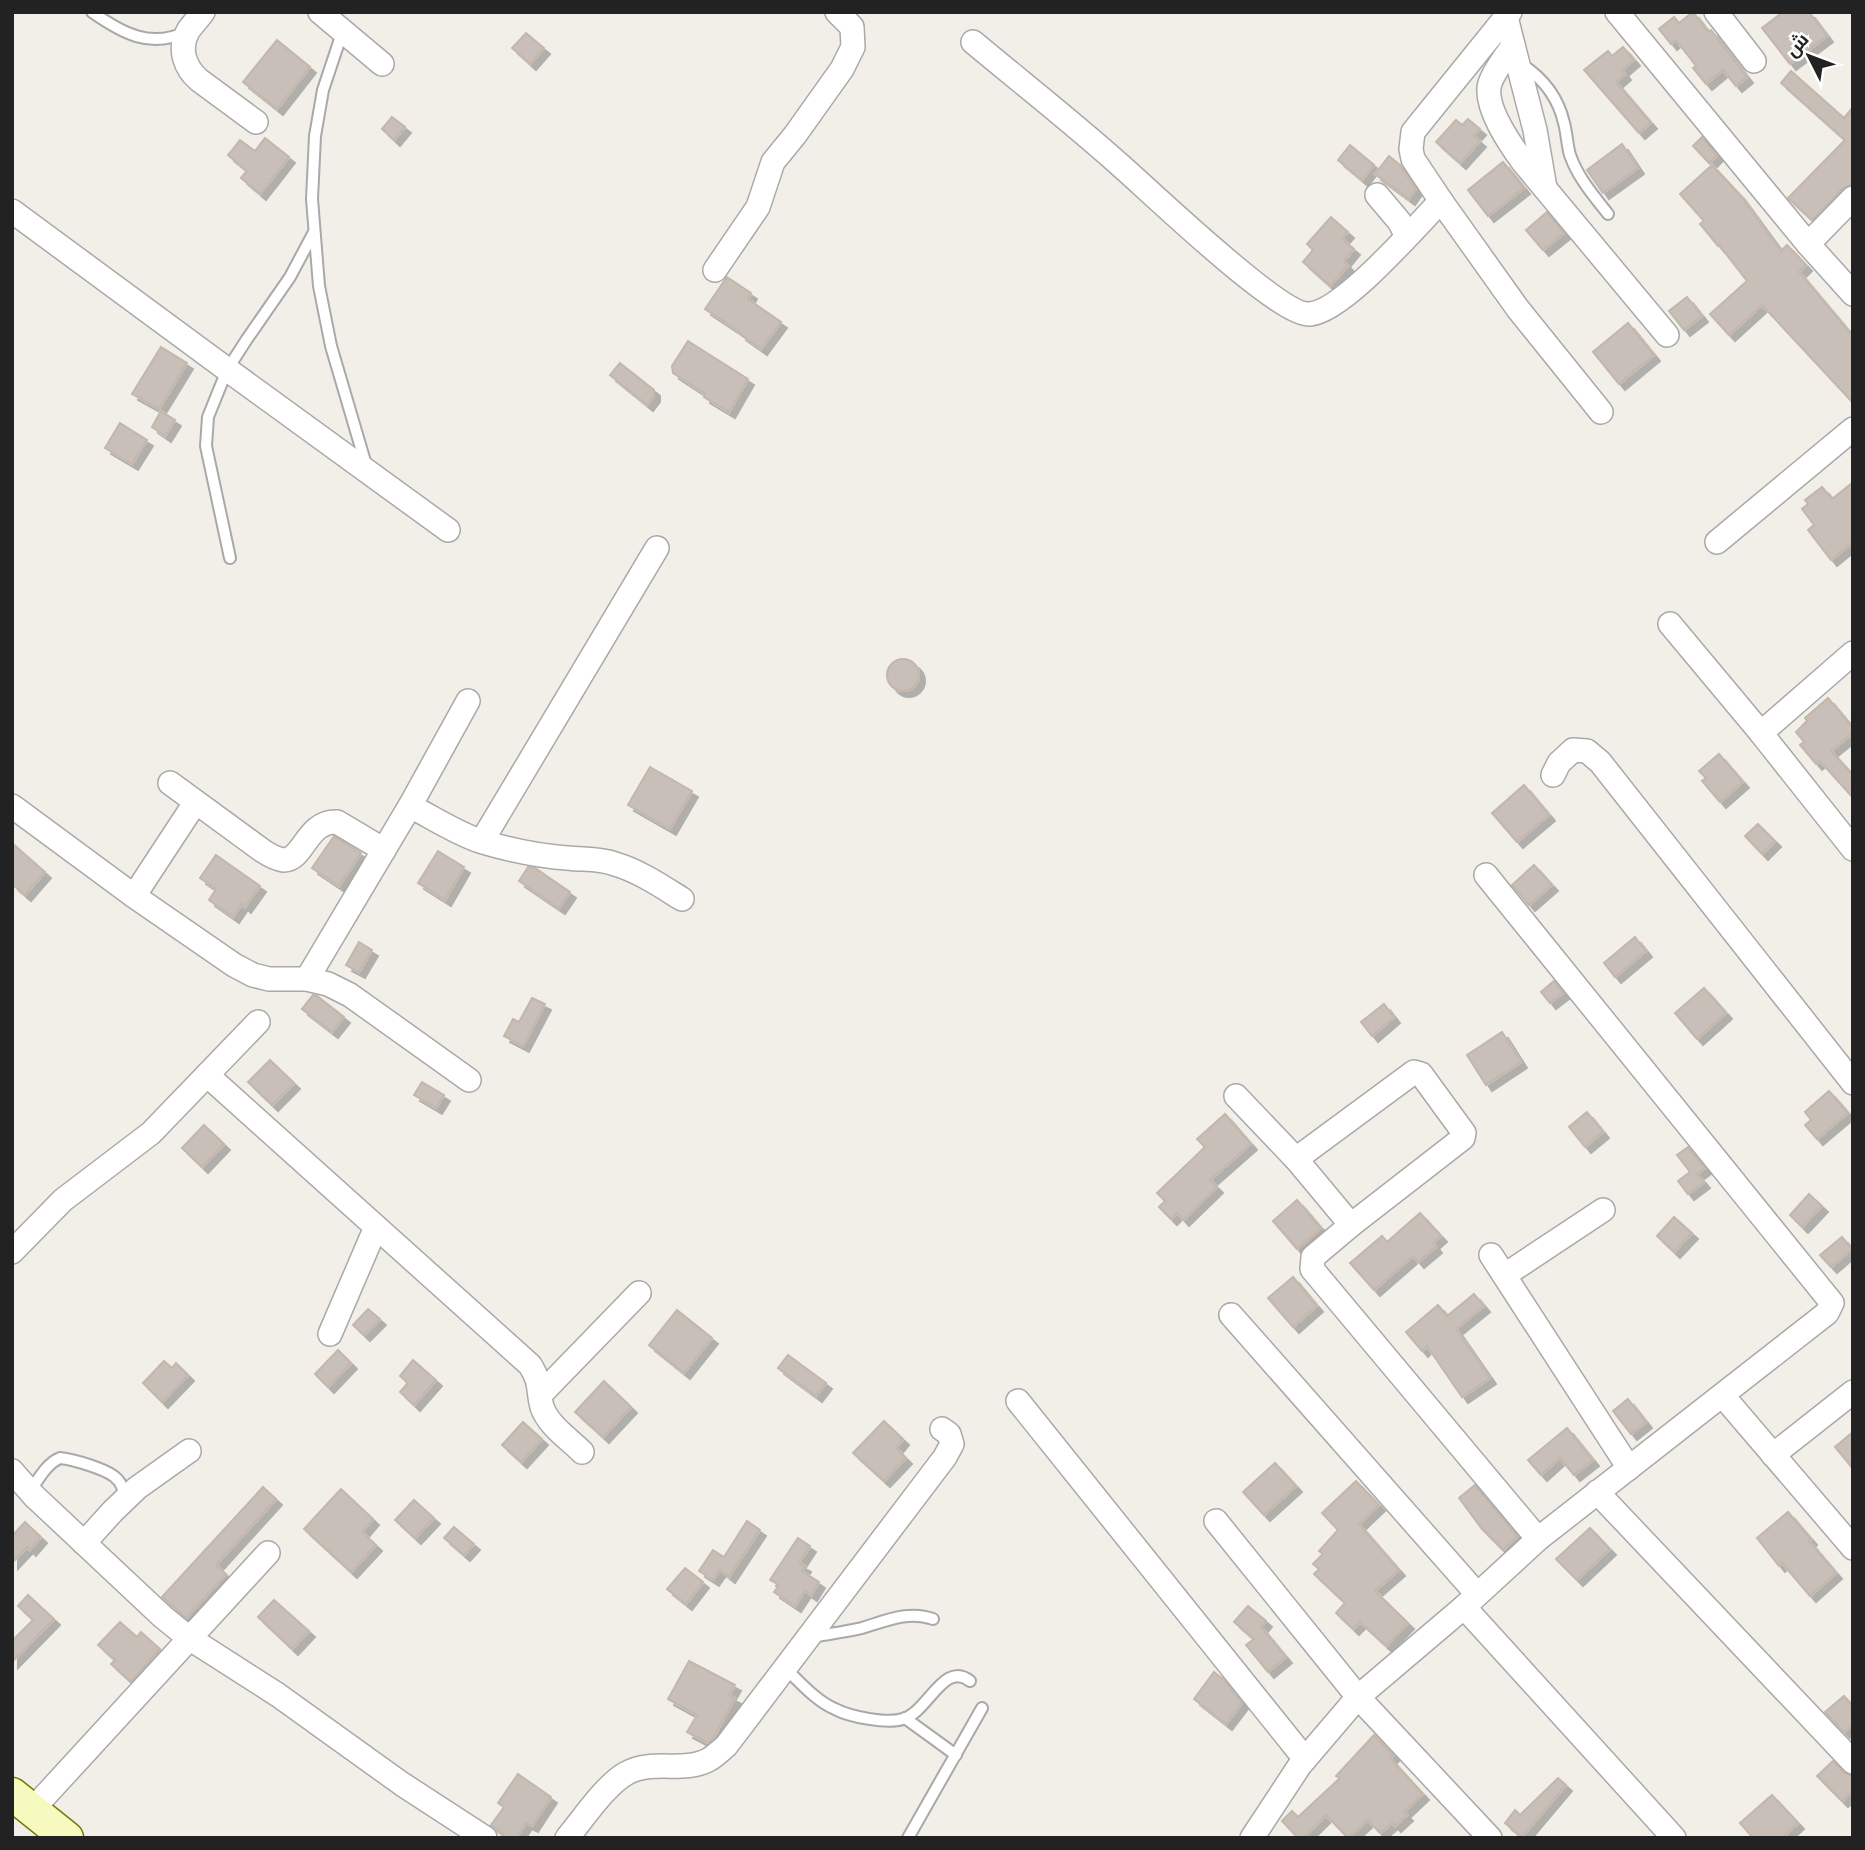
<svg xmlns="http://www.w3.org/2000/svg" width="1865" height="1850" viewBox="0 0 1865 1850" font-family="Arial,Cairo,sans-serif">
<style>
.building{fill:#c7bfb8;stroke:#c4b6ab;stroke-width:2;filter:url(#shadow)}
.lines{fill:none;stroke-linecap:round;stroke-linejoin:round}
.lane-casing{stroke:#a9a9a9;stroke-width:14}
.street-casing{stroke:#a9a9a9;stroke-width:26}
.secondary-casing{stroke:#707d05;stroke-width:35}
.lane{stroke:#fff;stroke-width:10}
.street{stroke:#fff;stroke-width:23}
.secondary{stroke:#f7fabf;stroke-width:32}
</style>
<defs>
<filter id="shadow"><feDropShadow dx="6" dy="6" stdDeviation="0" flood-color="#0004"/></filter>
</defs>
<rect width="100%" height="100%" fill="#f2efe9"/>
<g class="building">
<polygon points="1693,12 1708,32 1711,30 1747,77 1736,86 1723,70 1706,84 1693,68 1696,66 1676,40 1671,44 1659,29 1674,17 1679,23"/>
<polygon points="1783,12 1809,12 1827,36 1790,64 1762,28"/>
<polygon points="526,33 544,48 530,64 512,48"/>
<polygon points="277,40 310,67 277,109 243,82"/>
<polygon points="1623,47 1634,60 1622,70 1625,74 1616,82 1651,123 1639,133 1584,70 1608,51 1612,56"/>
<polygon points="1791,71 1844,118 1853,107 1853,184 1843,188 1812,220 1788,198 1845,140 1781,83"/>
<polygon points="392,117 405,127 394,140 382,129"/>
<polygon points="1468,119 1480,129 1474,136 1480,141 1460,163 1436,142 1456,120 1462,125"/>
<polygon points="1702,137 1717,155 1709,163 1693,146"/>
<polygon points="265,138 289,157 260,194 241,178 247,171 228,155 240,140 255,151"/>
<polygon points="1622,144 1638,168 1603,193 1587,170"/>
<polygon points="1350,145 1374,165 1362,180 1338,160"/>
<polygon points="1389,156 1400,165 1416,189 1409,199 1375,174"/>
<polygon points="1503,162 1524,188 1488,216 1468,190"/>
<polygon points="1712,165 1739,194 1781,251 1787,245 1806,265 1799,272 1853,336 1853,403 1762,305 1729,335 1710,314 1747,281 1719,245 1718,246 1700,224 1704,221 1680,194"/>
<polygon points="1547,212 1564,233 1543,250 1526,230"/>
<polygon points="1331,217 1348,232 1342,239 1354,249 1344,261 1348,266 1330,286 1303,262 1313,250 1307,244"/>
<polygon points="727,277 751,293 748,299 781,322 761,349 740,334 741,333 705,309"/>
<polygon points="1687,297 1702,316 1684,330 1669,311"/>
<polygon points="1628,323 1654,355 1619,384 1593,352"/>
<polygon points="688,341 748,379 729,412 704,397 705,394 673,373 672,366"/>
<polygon points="161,347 187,363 159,409 132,394"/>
<polygon points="620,363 654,390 654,396 647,405 610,375"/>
<polygon points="161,411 175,420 165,436 152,427"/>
<polygon points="120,423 147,440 132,464 105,448"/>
<polygon points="1853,482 1853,542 1831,560 1808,530 1814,525 1802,509 1808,504 1805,500 1822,487 1832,499"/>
<circle cx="903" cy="675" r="16"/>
<polygon points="1828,698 1853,728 1853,733 1831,751 1853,775 1853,798 1820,761 1816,764 1800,745 1804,742 1796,732 1807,721 1805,718"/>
<polygon points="1719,754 1743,782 1720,802 1702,781 1706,778 1699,771"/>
<polygon points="650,767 692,791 670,829 628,805"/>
<polygon points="1524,785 1549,815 1517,842 1492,813"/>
<polygon points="1758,824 1775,841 1762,854 1745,836"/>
<polygon points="334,836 361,853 339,886 312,868"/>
<polygon points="12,843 45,872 25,895 12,884"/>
<polygon points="438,851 464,867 445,900 418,883"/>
<polygon points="216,855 260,886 245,907 242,904 233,917 209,900 216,889 200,878"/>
<polygon points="1534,865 1552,885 1529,905 1512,885"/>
<polygon points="528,867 535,868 570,892 559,908 519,881"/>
<polygon points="1635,937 1646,951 1615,977 1604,963"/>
<polygon points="359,942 372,950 359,972 346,965"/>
<polygon points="1554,981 1563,993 1550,1003 1541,992"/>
<polygon points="1704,988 1726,1013 1697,1039 1675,1013"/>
<polygon points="313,995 317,996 344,1017 332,1032 302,1009"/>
<polygon points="532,998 545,1004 523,1046 504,1036 513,1019 519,1022"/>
<polygon points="1384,1004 1394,1017 1372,1036 1361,1022"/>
<polygon points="1502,1032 1521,1062 1486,1085 1467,1055"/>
<polygon points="270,1060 294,1083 272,1105 248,1082"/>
<polygon points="422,1082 444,1095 436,1108 414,1095"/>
<polygon points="1829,1091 1848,1113 1817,1139 1805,1125 1811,1120 1805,1112"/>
<polygon points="1587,1112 1603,1132 1585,1147 1569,1127"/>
<polygon points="1225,1114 1251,1144 1210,1180 1217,1187 1183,1220 1177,1213 1171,1219 1159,1207 1165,1201 1157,1193 1205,1147 1197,1139"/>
<polygon points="204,1125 224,1144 202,1167 182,1148"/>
<polygon points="1688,1147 1705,1168 1697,1174 1704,1182 1688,1194 1678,1181 1690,1172 1677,1155"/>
<polygon points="1809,1194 1822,1206 1802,1227 1790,1215"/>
<polygon points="1297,1200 1321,1228 1297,1249 1273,1221"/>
<polygon points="1420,1213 1441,1236 1433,1243 1436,1247 1418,1262 1413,1256 1374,1290 1350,1263 1382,1236 1387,1242"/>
<polygon points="1674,1217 1692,1233 1674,1252 1657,1236"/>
<polygon points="1842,1237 1852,1249 1831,1267 1820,1255"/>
<polygon points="1293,1277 1317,1306 1293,1327 1268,1298"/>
<polygon points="1474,1294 1484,1306 1456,1329 1490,1378 1462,1397 1427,1346 1422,1351 1406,1332 1438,1305 1447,1316"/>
<polygon points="368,1309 380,1319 364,1335 353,1325"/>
<polygon points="677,1310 712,1338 684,1373 649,1345"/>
<polygon points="338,1350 351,1363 328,1387 315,1374"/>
<polygon points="788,1355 826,1383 816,1396 778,1368"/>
<polygon points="413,1360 436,1380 414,1405 400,1392 408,1383 400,1376"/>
<polygon points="164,1361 172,1368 176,1363 188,1375 162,1402 143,1383"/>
<polygon points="604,1381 631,1407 603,1437 575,1412"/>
<polygon points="1628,1399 1646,1422 1631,1434 1613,1411"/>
<polygon points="884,1421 903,1439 896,1448 906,1458 884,1481 853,1453"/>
<polygon points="523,1422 542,1439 521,1462 502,1445"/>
<polygon points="1567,1428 1593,1460 1574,1475 1560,1458 1541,1475 1528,1460"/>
<polygon points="1853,1432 1853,1469 1835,1447"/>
<polygon points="1275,1463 1296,1486 1264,1515 1243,1492"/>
<polygon points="1356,1481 1379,1505 1359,1524 1399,1570 1375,1591 1408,1623 1386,1646 1360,1622 1353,1629 1336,1613 1345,1603 1314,1574 1319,1569 1313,1564 1323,1554 1319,1551 1338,1530 1322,1513"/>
<polygon points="1475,1485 1517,1536 1503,1550 1482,1529 1459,1498"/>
<polygon points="263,1487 276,1499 216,1565 226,1574 186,1618 162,1597"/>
<polygon points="341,1489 373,1519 362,1532 376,1545 351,1572 304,1529"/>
<polygon points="414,1500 434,1518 415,1538 395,1520"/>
<polygon points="1788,1512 1811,1539 1809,1541 1836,1573 1810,1596 1782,1563 1779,1566 1757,1538"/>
<polygon points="747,1521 760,1530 729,1577 720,1570 713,1580 699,1571 713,1550 724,1557"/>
<polygon points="25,1522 41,1537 30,1550 27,1547 12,1563 12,1536"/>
<polygon points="454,1527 474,1544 464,1555 444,1538"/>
<polygon points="1590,1528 1610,1549 1577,1580 1556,1559"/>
<polygon points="798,1538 810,1546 799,1563 805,1566 802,1571 819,1582 811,1595 805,1591 795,1606 774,1592 779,1585 770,1580"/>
<polygon points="685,1568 703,1582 686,1604 667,1589"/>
<polygon points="28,1595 54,1619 12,1662 12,1641 33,1620 18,1606"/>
<polygon points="274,1600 309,1631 292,1649 258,1617"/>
<polygon points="1248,1606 1266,1621 1261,1627 1286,1657 1268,1672 1246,1645 1254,1639 1234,1622"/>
<polygon points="120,1622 137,1637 141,1632 160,1649 131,1682 111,1664 115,1660 98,1645"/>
<polygon points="689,1661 735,1685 729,1695 735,1698 713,1739 708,1743 687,1732 697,1715 668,1699"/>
<polygon points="1214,1672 1223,1679 1242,1703 1226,1724 1194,1699"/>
<polygon points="1844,1696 1853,1706 1853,1724 1844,1732 1825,1712"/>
<polygon points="1374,1735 1393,1755 1390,1758 1423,1794 1404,1812 1407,1815 1395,1826 1392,1823 1380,1833 1368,1820 1348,1838 1326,1815 1303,1838 1298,1838 1282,1821 1292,1811 1298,1817 1340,1778 1336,1776"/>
<polygon points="1833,1761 1843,1772 1853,1776 1853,1791 1842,1801 1817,1776"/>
<polygon points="518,1774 551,1797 532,1826 526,1823 516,1838 507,1838 491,1825 504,1807 498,1803"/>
<polygon points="1558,1778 1566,1785 1522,1837 1505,1823 1515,1810 1520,1815"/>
<polygon points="1772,1795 1798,1823 1782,1838 1753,1838 1740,1823"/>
</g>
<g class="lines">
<g class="lane-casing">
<g id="lane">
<path d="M 92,12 C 122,33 150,49 186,32"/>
<polyline points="343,30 323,90 315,136 312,199 319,286 331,346 366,465"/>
<path d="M 1521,64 C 1543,78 1558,97 1564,123 C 1567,134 1567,145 1570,155 C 1578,178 1594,196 1608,214"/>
<polyline points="230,558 206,446 208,417 227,370 247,339 290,277 314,232"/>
<path d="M 30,1491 C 39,1479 46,1464 60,1458 C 70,1459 80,1462 89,1465 C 107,1471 125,1477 124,1499"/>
<path d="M 811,1637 C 828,1634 845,1632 862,1628 C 885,1621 909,1610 933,1619"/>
<path d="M 785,1668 C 800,1682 816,1701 835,1709 C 850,1717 887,1724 903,1719 C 928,1712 944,1660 970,1681"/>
<polyline points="905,1718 956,1755"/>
<polyline points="908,1838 982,1708"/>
</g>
</g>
<g class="street-casing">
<g id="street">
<path d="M 203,12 C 198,19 192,25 188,31 C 178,49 185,68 199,80 L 256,122"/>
<polyline points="320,12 382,64"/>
<polyline points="1510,12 1413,132 1411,149 1413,159 1441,201 1518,309 1601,412"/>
<polyline points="1617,12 1808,244 1853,294"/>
<polyline points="1716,12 1754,61"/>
<path d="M 1506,17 L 1513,45 C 1506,57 1495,69 1490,83 C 1483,105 1510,144 1523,162 L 1667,335"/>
<path d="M 973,42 C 1022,83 1072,122 1120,165 C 1149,190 1280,317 1310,314 C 1344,311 1415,227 1441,201"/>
<polyline points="1513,45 1535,130 1545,188"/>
<polyline points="1377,195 1399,221 1407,236"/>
<polyline points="12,211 221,365 448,530"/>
<polyline points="1808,244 1853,198"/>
<polyline points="715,270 758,207 773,162 795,135 842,69 853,47 852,27 837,12"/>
<polyline points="1717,542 1853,429"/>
<polyline points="1670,624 1761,733 1853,849"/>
<polyline points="1761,733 1853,653"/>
<polyline points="1553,775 1559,763 1573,750 1587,751 1600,762 1853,1083"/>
<path d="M 170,783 L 263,851 C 269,855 276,859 284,860 C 304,860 306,821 337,822 L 384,850"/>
<polyline points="12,806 134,896 234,965 253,975 269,979 307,979 328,984 350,995 469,1080"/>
<path d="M 410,806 C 434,818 457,834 483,842 C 510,850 539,856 567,858 C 584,860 599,858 615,864 C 639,871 661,886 682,899"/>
<polyline points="482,841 657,548"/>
<polyline points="134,896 195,803"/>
<polyline points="307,979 410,806 468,701"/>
<path d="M 207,1075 L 530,1365 C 542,1384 537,1389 542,1407 C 548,1425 569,1439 582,1452"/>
<polyline points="1236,1096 1296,1159 1351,1225 1313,1257 1312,1269 1538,1539"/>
<polyline points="1296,1159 1414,1072 1421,1074 1464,1133 1463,1138 1351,1225"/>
<polyline points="12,1252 63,1200 151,1133 258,1022"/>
<polyline points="1491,1255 1629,1468"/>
<polyline points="1505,1275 1603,1210"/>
<polyline points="1231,1315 1477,1594"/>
<polyline points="330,1334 376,1227"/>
<polyline points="541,1394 639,1293"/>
<polyline points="1723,1396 1853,1548"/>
<polyline points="1018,1401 1305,1759"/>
<polyline points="1773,1455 1853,1392"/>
<polyline points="12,1471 34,1496 163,1617 189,1638 278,1695 402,1784 485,1838"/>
<polyline points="1597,1492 1853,1762"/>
<polyline points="1216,1521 1358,1697 1490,1838"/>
<polyline points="84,1543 113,1511 137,1488 189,1451"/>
<polyline points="1464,1607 1674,1838"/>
<polyline points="32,1810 268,1553"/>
<path d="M 567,1838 C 583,1819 606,1784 627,1773 C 652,1759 683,1773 708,1760 C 714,1757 720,1751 726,1746 L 945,1457 L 952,1444 L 949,1434 L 942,1429"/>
<polyline points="1252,1838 1300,1765 1358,1697 1464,1607 1538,1539 1827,1313 1832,1303 1486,875"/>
</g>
</g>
<g class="secondary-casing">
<polyline id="secondary" points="12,1794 67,1838"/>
</g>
<use href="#lane" class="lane"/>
<use href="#street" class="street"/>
<use href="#secondary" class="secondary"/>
</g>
<rect width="1865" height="1850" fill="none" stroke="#222222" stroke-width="28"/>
<g transform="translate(1809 56) rotate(312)" stroke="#ffffff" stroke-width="5" paint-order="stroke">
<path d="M0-5L12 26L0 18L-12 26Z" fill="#222222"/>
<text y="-10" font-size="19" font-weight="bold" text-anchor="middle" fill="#222222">ش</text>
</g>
</svg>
